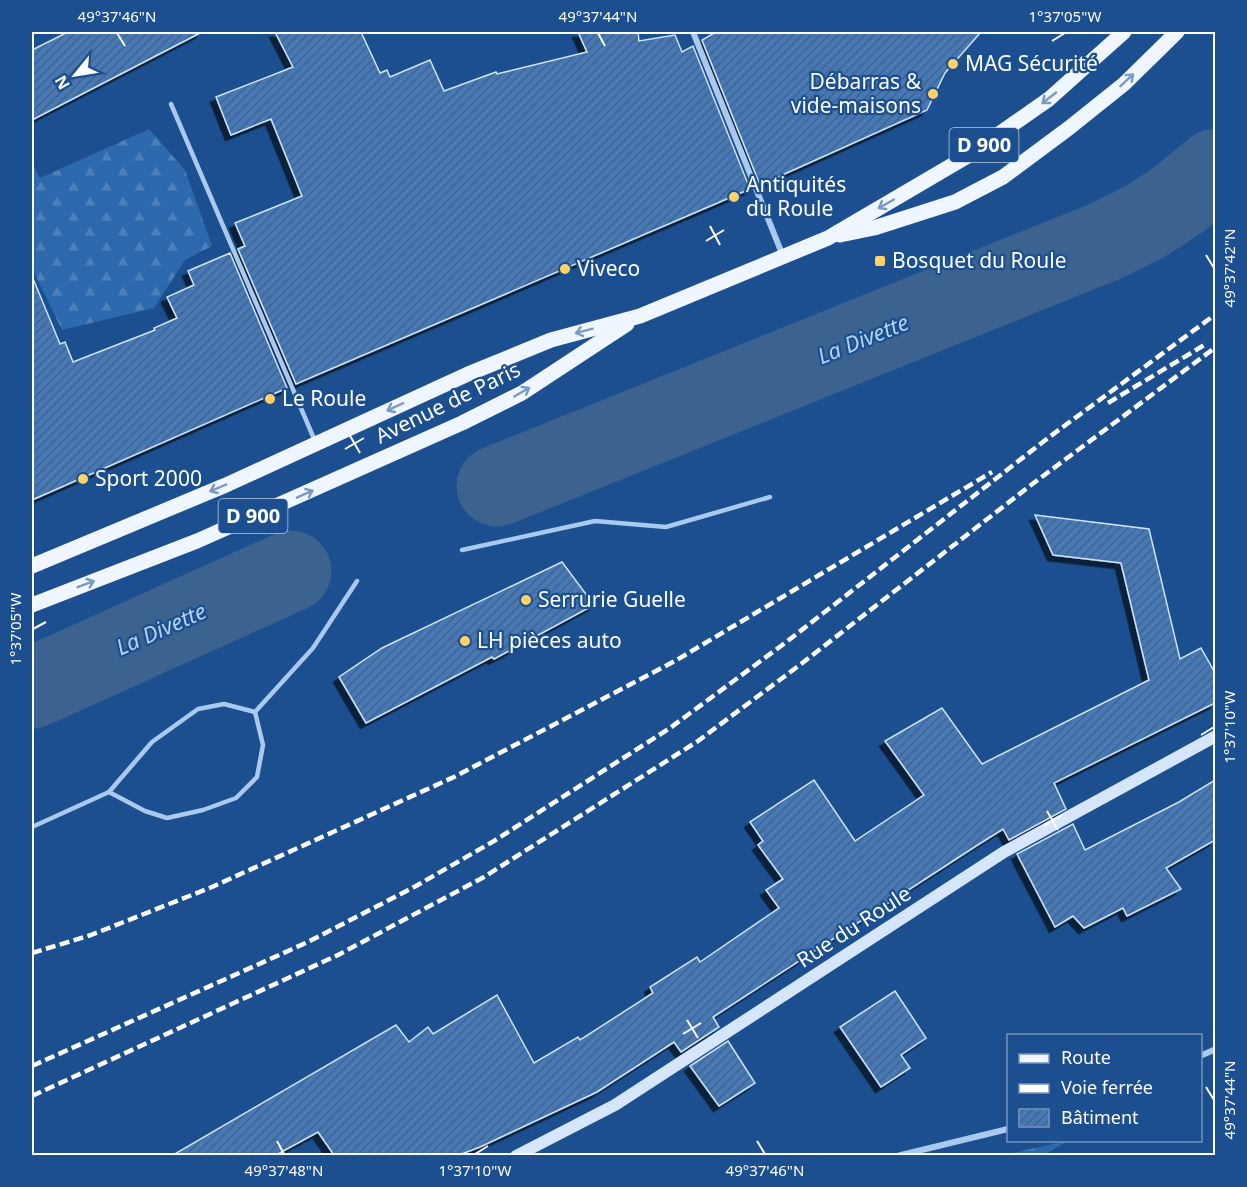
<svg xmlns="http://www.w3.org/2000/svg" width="1247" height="1187" viewBox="0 0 1247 1187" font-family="'Noto Sans',sans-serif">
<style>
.forest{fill:url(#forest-firs)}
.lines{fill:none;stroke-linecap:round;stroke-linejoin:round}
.river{stroke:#3c6290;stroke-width:81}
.building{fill:url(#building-hatch);stroke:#cfe3fa;stroke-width:1.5;filter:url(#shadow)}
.lane{stroke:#a9c9ee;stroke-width:4.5}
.street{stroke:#a9c9ee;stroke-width:6}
.secondary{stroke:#d6e6fa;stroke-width:12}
.primary{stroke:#f0f6ff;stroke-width:15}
.rail{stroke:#fff;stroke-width:4.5;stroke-dasharray:10 4.5;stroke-linecap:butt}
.oneway{stroke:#7b9ac1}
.ticks{fill:none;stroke:#fff;stroke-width:2}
.poi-dot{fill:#ffd166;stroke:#1b4f8f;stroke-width:2}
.labels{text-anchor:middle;stroke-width:4.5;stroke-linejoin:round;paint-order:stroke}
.shield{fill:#1b4f8f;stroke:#bbcadd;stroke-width:1.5}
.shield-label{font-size:20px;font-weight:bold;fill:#fff}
.poi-label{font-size:21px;fill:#fff;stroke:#1b4f8f;text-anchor:start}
.street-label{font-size:21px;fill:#fff;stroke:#1b4f8f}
.water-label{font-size:22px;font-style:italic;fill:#b5d3f5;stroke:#1b4f8f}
.neatline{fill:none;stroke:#fff;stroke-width:2}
.ticks-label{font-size:15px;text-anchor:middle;fill:#fff}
</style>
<defs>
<pattern id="forest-firs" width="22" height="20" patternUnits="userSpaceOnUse" patternTransform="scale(1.5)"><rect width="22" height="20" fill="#2e69ad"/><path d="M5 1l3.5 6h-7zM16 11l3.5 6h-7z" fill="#4d80b9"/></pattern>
<pattern id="building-hatch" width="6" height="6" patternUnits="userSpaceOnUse" patternTransform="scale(1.5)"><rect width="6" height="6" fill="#4478b7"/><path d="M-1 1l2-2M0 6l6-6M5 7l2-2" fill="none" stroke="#486282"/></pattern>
<filter id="shadow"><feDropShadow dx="-5.5" dy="5.5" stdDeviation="0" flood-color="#0009"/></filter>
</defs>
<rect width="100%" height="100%" fill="#1b4f8f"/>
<g class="forest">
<polygon points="149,129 185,170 212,246 185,260 154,308 62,330 32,268 32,163 40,178"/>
<polygon points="1067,1141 1044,1155 1003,1155"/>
</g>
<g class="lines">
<g class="river">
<polyline points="497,486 1106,241 1146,221 1178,200 1216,169"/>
<polyline points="32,688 291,571"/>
</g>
</g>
<g class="building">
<polygon points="68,32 202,32 32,120 32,50"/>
<polygon points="275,32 361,32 380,73 387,70 390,77 430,60 444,91 496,72 497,74 587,52 578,32 638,32 639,41 675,35 682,52 693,46 750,189 296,384 238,249 245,246 235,223 302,196 271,119 231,135 216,97 293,67"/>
<polygon points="716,32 981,32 945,73 927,110 760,185 702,40"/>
<polygon points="230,253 287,388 32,500 32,276 60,344 65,342 73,362 155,330 154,328 177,318 167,297 194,285 188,271"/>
<polygon points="1035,515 1149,529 1180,659 1201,648 1215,673 1215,703 1054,783 1066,809 1009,840 1003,829 976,846 713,1017 719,1027 681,1052 674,1042 597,1092 480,1147 459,1155 334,1155 318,1132 276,1155 173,1155 396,1025 409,1042 428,1027 433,1034 497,995 534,1063 578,1037 580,1040 653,993 650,987 697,957 700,962 779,908 766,890 783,879 758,845 763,841 750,822 814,780 855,841 924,795 885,741 942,708 982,764 1149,680 1121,563 1053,555"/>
<polygon points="562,562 594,605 494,659 492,657 366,723 339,677 382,648"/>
<polygon points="1215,780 1215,840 1166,868 1181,889 1127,916 1123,908 1084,928 1073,916 1055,927 1017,854 1073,824 1085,850 1179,802"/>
<polygon points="895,991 926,1038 901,1055 910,1068 881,1087 840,1027"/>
<polygon points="728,1041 755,1083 719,1106 690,1066"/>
</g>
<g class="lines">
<g class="lane">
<polyline points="171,104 315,441"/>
<polyline points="462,550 595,521 666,527 770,497"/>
<polyline points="109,792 145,811 167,818 203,810 236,798 257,777 263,745 255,712"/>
<polyline points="32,827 109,792 152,742 198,709 224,704 255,712 313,648 357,581"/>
</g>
<g class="street">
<polyline points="693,32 783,256"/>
<polyline points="1200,1056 1216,1049"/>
<polyline points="897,1156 1008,1129"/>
</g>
<polyline class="secondary" points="516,1156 615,1105 1004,852 1216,736"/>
<g class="primary">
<polyline points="840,235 874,228 955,202 1003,177 1069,128 1124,84 1177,32"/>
<polyline points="32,566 226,485 468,374 551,340 640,316 828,238 966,157 1049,99 1124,32"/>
<polyline points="32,605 197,541 462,423 522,393 627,324"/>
</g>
<g class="rail">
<polyline points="1108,403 1206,344"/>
<polyline points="32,953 91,935 212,887 454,777 675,661 992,472"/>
<polyline points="32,1066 308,942 416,886 494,841 670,728 785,643 1048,438 1216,314"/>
<polyline points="32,1096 338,955 484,877 698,741 801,664 1031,485 1216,347"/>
</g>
</g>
<defs><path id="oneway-shaft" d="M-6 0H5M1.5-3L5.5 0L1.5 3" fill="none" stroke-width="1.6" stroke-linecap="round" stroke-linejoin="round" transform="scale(1.5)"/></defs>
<g class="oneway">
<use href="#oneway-shaft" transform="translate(1127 80) rotate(-43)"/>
<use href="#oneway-shaft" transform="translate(1049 98) rotate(142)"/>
<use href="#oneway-shaft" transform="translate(886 204) rotate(150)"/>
<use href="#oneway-shaft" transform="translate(584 331) rotate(165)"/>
<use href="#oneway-shaft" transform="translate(522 392) rotate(-30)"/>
<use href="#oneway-shaft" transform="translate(395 407) rotate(155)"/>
<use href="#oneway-shaft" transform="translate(218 488) rotate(157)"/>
<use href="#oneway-shaft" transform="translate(305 494) rotate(-24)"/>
<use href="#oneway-shaft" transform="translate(86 584) rotate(-21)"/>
</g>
<path class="ticks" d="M 117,33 L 125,46M 598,33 L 605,46M 1052,41 L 1065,33M 710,226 L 720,245M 706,241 L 724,230M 1206,255 L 1214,268M 349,434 L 360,453M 345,449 L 364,438M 33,629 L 46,622M 1201,735 L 1214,727M 1047,811 L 1058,830M 1044,826 L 1062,815M 687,1020 L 698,1038M 683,1034 L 701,1023M 1206,1087 L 1214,1100M 277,1141 L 284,1154M 757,1141 L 765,1154M 475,1154 L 488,1146"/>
<g class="poi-dot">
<circle cx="953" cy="64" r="6"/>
<circle cx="933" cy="94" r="6"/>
<circle cx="734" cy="197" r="6"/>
<rect x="874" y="255" width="12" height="12" rx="3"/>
<circle cx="565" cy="269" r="6"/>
<circle cx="270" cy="399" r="6"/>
<circle cx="83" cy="479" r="6"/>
<circle cx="526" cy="600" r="6"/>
<circle cx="465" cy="641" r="6"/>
</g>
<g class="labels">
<g class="shield">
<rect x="949.5" y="128" width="69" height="34" rx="4.5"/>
<rect x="218.5" y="499" width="69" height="34" rx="4.5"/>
</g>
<g class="shield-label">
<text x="984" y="152">D 900</text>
<text x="253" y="523">D 900</text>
</g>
<g class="poi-label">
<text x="965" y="71">MAG Sécurité</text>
<text x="921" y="89" text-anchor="end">Débarras &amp;<tspan x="921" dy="24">vide-maisons</tspan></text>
<text x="746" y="192">Antiquités<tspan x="746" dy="24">du Roule</tspan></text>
<text x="892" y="268">Bosquet du Roule</text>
<text x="577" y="276">Viveco</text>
<text x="282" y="406">Le Roule</text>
<text x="95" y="486">Sport 2000</text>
<text x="538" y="607">Serrurie Guelle</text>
<text x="477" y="648">LH pièces auto</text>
</g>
<g class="street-label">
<text transform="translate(448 403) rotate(-26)" y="7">Avenue de Paris</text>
<text transform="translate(854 927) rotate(-33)" y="7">Rue du Roule</text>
</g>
<g class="water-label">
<text transform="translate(863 339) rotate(-22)" y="8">La Divette</text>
<text transform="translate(161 629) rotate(-24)" y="8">La Divette</text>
</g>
</g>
<rect width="1247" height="1187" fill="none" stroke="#1b4f8f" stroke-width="66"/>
<rect x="1007" y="1034" width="195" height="108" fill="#1b4f8f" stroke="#7695bc" stroke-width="1.5"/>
<rect x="1019" y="1054" width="30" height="9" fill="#f0f6ff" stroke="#7695bc" stroke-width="1.5"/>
<text x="1061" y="1064" font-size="18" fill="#ffffff">Route</text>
<rect x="1019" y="1084" width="30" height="9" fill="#ffffff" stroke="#7695bc" stroke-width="1.5"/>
<text x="1061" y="1094" font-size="18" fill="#ffffff">Voie ferrée</text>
<rect x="1019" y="1109" width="30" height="18" fill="url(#building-hatch)" stroke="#7695bc" stroke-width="1.5"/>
<text x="1061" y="1124" font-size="18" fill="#ffffff">Bâtiment</text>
<g transform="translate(75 75) rotate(240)" stroke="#1b4f8f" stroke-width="4.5" paint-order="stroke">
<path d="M0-4.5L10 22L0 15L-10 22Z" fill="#ffffff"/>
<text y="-9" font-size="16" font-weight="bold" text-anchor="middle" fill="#ffffff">N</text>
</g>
<rect x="33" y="33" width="1181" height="1121" class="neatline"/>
<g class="ticks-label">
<text x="117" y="22">49°37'46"N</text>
<text x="598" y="22">49°37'44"N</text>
<text x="1065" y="22">1°37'05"W</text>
<text transform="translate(1230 268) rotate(-90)" y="5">49°37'42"N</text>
<text transform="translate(16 629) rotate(-90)" y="5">1°37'05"W</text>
<text transform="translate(1230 727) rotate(-90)" y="5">1°37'10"W</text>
<text transform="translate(1230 1100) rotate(-90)" y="5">49°37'44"N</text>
<text x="284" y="1176">49°37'48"N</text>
<text x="475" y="1176">1°37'10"W</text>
<text x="765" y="1176">49°37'46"N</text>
</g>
</svg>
